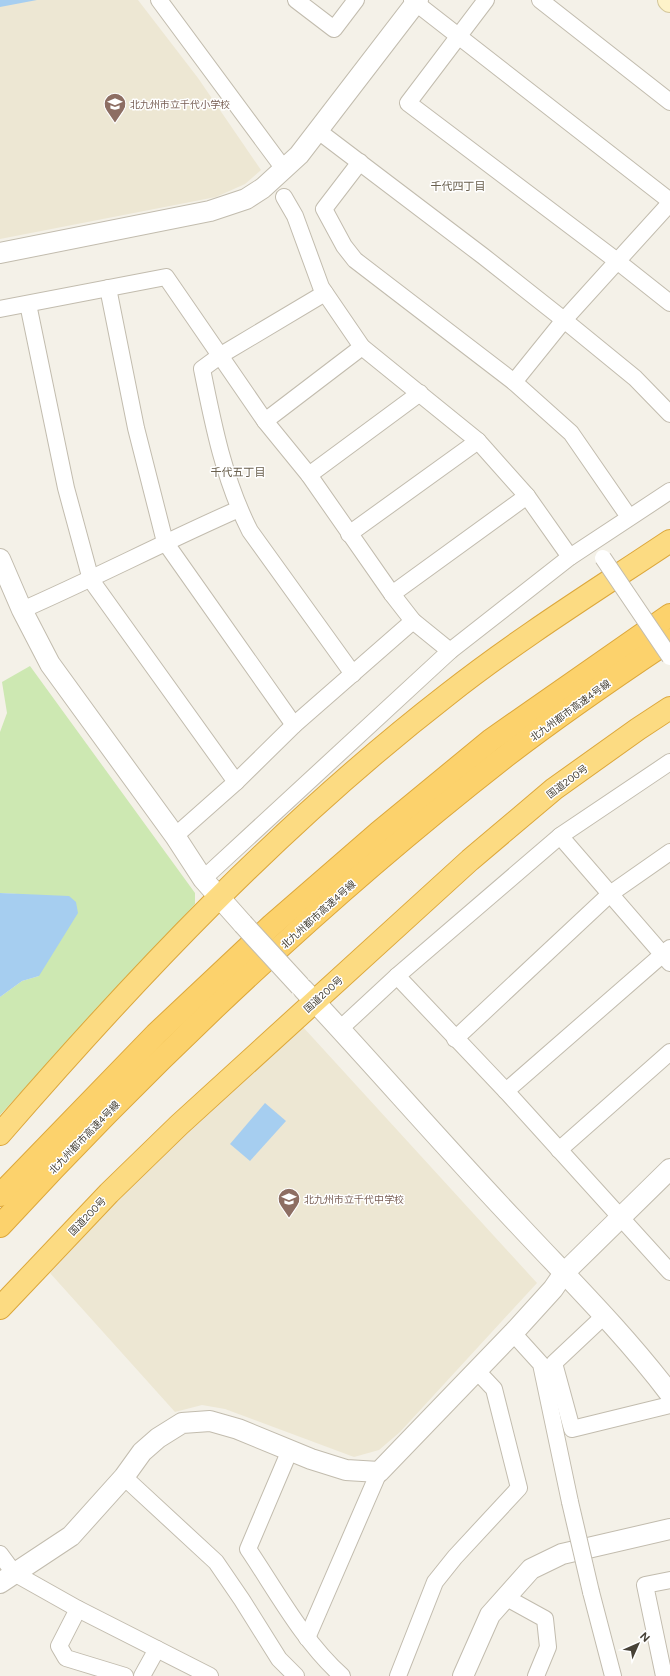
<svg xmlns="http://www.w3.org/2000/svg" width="670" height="1676" viewBox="0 0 670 1676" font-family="Figtree,'Noto Sans JP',sans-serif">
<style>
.education{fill:#ede7d3}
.green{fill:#cde8b2}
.water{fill:#a6cef0}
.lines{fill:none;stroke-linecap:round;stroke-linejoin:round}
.minor-casing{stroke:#c2bcae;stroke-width:18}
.tertiary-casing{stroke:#c2bcae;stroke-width:22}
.secondary-casing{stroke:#d3c699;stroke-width:24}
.trunk-casing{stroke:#dca73b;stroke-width:24}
.motorway-casing{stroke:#dca73b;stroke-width:24}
.minor{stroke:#fff;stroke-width:16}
.tertiary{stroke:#fff;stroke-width:20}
.secondary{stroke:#fef3c9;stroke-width:22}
.trunk{stroke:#fcdb82;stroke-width:22}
.motorway{stroke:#fcd26c;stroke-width:22}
.minor-bridge-casing{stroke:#c2bcae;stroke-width:18;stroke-linecap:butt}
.tertiary-bridge-casing{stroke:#c2bcae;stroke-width:22;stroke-linecap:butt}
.minor-bridge{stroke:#fff;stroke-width:16}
.tertiary-bridge{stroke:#fff;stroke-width:20}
.labels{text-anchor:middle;stroke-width:3;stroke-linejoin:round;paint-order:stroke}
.education-label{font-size:10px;fill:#785e54;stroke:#fff;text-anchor:start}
.street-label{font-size:10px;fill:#474237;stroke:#fff}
.neighbourhood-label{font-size:11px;fill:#6a604e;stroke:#fff}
</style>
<rect width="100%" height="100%" fill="#f4f1e8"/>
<g class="education">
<polygon points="0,0 138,0 198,78 261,170 245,184 216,197 0,239"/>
<polygon points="303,1027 537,1283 400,1432 379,1450 354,1457 225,1409 202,1405 175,1412 50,1273 151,1164"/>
</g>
<polygon class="green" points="30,666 195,893 195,904 0,1115 0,997 22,981 39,976 18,894 0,893 0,732 7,713 2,682"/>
<g class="water">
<polygon points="0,0 37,0 0,7"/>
<polygon points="0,893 69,896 76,902 78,913 39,976 22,981 0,997"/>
<polygon points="265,1103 286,1121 250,1161 230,1144"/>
</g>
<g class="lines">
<g class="minor-casing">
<g id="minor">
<polyline points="159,0 284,169"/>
<polyline points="296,0 334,29 356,0"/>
<polyline points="412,0 670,201"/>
<polyline points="486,0 408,103 617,261 670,303"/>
<polyline points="540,0 670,102"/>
<polyline points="317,130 483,256 564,320 635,378 670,414"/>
<polyline points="360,162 324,209 344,246 355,260 514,382 571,433 629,517"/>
<polyline points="284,197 295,216 321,287 362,347 478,441 527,496 570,557"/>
<polyline points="108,288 136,428 165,542 294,725"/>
<path d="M 325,293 L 221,355 L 202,369 C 213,424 224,480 250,531 L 353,674"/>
<polyline points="28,304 66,488 91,580 236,782"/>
<polyline points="0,309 166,277 265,421 309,475 392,594 413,621 450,651"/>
<polyline points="514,382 564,320 670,203"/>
<polyline points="265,421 362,347"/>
<polyline points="309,475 420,393"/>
<polyline points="349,534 478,441"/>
<polyline points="392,594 527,496"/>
<path d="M 22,610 C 95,578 166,541 239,509"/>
<polyline points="175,836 236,782 294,725 413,621"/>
<polyline points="560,836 670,762"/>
<polyline points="203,879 450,651 570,557 670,491"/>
<polyline points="397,976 506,1091 670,1272"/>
<polyline points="341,1028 397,976 560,836 670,963"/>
<polyline points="455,1039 610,894 670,852"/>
<polyline points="506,1091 670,948"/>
<polyline points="559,1150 670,1052"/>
<polyline points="604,1316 554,1363 572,1429 670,1405"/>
<polyline points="513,1333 541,1364 570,1502"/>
<path d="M 290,1450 L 248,1549 C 277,1592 303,1641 342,1676"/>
<polyline points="124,1477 216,1562 242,1600 279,1659 296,1676"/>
<polyline points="0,1554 14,1573 78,1609 210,1676"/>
<polyline points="591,1592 613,1676"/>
<polyline points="505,1597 545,1619 548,1647 536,1676"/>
<polyline points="78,1609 59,1646 66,1658 125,1676"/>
<polyline points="307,1638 379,1472"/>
<polyline points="142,1676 157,1649"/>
<polyline points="398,1676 435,1582 455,1557 519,1488 494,1389 477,1371"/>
<polyline points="664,1676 645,1585 670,1580"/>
</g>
</g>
<g class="tertiary-casing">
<g id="tertiary">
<polyline points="0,253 210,211 246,199 263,188 299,155 418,0"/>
<polyline points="0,559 22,610 50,664 175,836 203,879 243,924"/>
<path d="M 303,989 C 375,1066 443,1145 515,1221 C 568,1278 623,1332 670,1394"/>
<polyline points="0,1583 71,1536 124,1477 142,1452 158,1438 182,1423 210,1421 238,1429 311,1459 346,1470 379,1472 513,1333 553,1289 564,1273 670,1169"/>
<polyline points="463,1676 490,1615 531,1569 562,1554 670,1529"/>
</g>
</g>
<g class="secondary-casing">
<polyline id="secondary" points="669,0 670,1"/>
</g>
<g class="trunk-casing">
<g id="trunk">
<path d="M 0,1134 C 137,976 282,823 447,695 C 518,639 595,591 670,541"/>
<polyline points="0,1308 109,1193 179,1125 470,860 554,789 638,729 670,708"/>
</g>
</g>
<g class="motorway-casing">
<g id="motorway">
<polyline points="0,1195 156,1034 272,925 378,833 491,740 670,615"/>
<path d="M 0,1226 C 155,1058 322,900 502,759 C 556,717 613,678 670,640"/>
</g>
</g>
<use href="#minor" class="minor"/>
<use href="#tertiary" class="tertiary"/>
<use href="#secondary" class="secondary"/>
<use href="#trunk" class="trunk"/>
<use href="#motorway" class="motorway"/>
<g class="minor-bridge-casing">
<g id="minor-bridge">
<polyline points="603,558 670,657"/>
<polyline points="570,1502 591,1592"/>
</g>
</g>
<g class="tertiary-bridge-casing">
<polyline id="tertiary-bridge" points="243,924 300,986"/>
</g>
<use href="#minor-bridge" class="minor-bridge"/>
<use href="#tertiary-bridge" class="tertiary-bridge"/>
</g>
<defs>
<g id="school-pin" transform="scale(1.15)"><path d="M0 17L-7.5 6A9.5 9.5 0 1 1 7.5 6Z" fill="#8d6e63" stroke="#fff"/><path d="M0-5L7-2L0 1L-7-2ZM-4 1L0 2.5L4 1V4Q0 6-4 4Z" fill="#fff"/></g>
</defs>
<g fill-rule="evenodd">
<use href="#school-pin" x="115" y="104"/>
<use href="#school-pin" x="289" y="1199"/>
</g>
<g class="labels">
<g class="education-label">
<text x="130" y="108">北九州市立千代小学校</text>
<text x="304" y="1203">北九州市立千代中学校</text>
</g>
<g class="street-label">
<text transform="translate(570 710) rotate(-36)" y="4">北九州都市高速4号線</text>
<text transform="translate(567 781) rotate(-37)" y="4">国道200号</text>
<text transform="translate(318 914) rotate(-42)" y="4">北九州都市高速4号線</text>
<text transform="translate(323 994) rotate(-42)" y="4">国道200号</text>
<text transform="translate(84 1137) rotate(-46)" y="4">北九州都市高速4号線</text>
<text transform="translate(87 1216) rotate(-46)" y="4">国道200号</text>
</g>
<g class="neighbourhood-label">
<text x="458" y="190">千代四丁目</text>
<text x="238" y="476">千代五丁目</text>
</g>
</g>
<g transform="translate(638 1644) rotate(45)" stroke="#ffffff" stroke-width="3" paint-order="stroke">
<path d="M0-3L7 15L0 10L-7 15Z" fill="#474237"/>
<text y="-6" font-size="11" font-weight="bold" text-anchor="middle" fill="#474237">N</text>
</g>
</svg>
